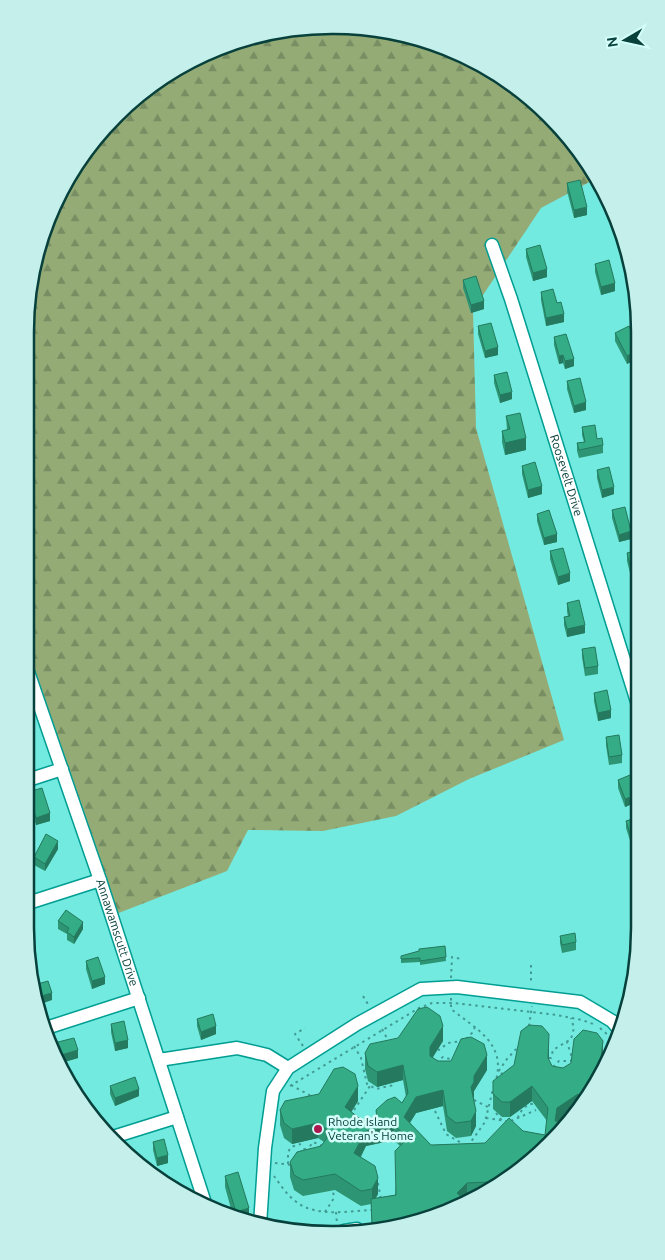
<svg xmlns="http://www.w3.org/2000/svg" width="665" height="1260" viewBox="0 0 665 1260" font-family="Ubuntu,sans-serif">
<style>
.forest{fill:url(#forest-firs)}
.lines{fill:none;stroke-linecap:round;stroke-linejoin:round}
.minor-casing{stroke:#009d93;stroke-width:15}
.path{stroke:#419b93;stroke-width:2;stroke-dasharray:2.5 4;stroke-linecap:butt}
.minor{stroke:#fff;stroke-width:12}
.wall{fill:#2d9573;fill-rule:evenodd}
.shaded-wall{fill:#24795e}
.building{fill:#34ad86;stroke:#24795e}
.poi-dot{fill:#aa184d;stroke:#d4fef9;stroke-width:2}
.labels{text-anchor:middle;stroke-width:5;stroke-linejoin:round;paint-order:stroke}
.street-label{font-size:12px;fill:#08403c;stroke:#d4fef9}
.poi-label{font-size:12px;fill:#08403c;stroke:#d4fef9;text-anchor:start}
.rim{fill:none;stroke:#08403c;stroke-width:2.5}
</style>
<defs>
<pattern id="forest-firs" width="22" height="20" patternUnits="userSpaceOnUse" patternTransform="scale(1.25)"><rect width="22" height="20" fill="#94ab76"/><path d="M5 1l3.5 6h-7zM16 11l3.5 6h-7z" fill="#778d62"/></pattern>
</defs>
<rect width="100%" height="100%" fill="#73eadf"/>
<polygon class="forest" points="353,26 469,57 535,101 588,161 597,178 541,208 473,310 476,428 564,740 469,779 396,816 323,831 248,830 227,871 116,914 25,659 26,313 57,196 130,101 234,41"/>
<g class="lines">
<g class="minor-casing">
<g id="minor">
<path id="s1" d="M 492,245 L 511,299 L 639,708"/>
<path id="s2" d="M 25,663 L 100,880 L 205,1203"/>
<polyline points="25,781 62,769"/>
<polyline points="25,904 100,880"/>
<polyline points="43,1029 139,998"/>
<polyline points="159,1060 237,1048 267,1055 288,1068"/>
<polyline points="113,1137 177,1117"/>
<polyline points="260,1225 265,1148 273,1091 288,1068 357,1024 421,989 457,987 580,1002 612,1021 618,1028"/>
<polyline points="344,1231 357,1229"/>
</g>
</g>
<g class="path">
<polyline points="531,965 531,984"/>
<polyline points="451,978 452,957 461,959"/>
<polyline points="363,996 369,1006"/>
<path d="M 451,998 L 451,1009 C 476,1029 506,1043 496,1080"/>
<polyline points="529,1026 532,1006"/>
<polyline points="600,1028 609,1036 613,1045"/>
<polyline points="382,1029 388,1040"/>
<polyline points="466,1039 472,1033 475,1027"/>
<polyline points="303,1046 295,1034 305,1028"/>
<polyline points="354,1046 361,1058 367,1084 376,1089 394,1085"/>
<polyline points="438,1049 439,1050 448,1043 462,1041"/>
<polyline points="549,1058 551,1058 553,1050 571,1039 574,1028 571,1018"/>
<polyline points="436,1062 443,1057 453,1060"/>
<polyline points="553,1067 559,1061 571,1061 572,1058 567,1042"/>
<polyline points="503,1074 498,1072 507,1059 518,1047"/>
<polyline points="291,1085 311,1096"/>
<polyline points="290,1086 419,1008 432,1003 454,1003 557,1015 582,1020 596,1025"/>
<polyline points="474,1100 488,1107"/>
<polyline points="354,1110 370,1086"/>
<polyline points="435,1111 446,1134 463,1144"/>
<polyline points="496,1113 502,1121"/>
<polyline points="486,1118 506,1121"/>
<path d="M 518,1118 C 519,1112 524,1108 529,1104 L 533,1104"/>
<polyline points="511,1121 536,1110"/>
<polyline points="468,1146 485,1122 493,1089"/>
<polyline points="309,1152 308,1149 313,1142 323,1146"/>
<polyline points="302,1153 301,1149 313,1149"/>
<polyline points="275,1163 291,1165"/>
<polyline points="288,1164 288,1152 291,1147 301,1144"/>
<path d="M 274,1176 C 280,1184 286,1194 294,1200 C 314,1218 347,1211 372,1210"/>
<polyline points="378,1183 381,1200"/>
<polyline points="464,1205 470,1202"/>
<polyline points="325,1212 334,1198 333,1191"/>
<polyline points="336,1212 337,1224"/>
</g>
<use href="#minor" class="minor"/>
</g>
<g class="wall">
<polygon points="567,183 587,215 574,218 567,191"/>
<polygon points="526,249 547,277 533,281 526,257"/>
<polygon points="595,264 615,291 601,295 595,272"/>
<polygon points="463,280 484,309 471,313 463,288"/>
<polygon points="541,292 557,303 564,322 546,326 541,300"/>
<polygon points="478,326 498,355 485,358 478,334"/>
<polygon points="615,333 637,343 638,358 627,364 615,341"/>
<polygon points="554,337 574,366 565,369 563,363 559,364 554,345"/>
<polygon points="494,375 512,399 500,403 494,383"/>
<polygon points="567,381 586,410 574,413 567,389"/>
<polygon points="506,416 526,450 505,455 502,442 502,431 507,430"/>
<polygon points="582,427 597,439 603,445 603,453 579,458 577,451 577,443 584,442 582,435"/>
<polygon points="522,466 542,494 528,498 522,474"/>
<polygon points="597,470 614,494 602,498 597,478"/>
<polygon points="612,510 631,539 619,542 612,518"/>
<polygon points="537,514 557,542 544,545 537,521"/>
<polygon points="638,550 638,584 633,585 627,561 627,553"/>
<polygon points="550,551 570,581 558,585 550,559"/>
<polygon points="567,603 585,633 567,637 564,625 564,617 568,617 567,611"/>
<polygon points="582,649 598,666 598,674 585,676 582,657"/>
<polygon points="594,693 611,718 598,721 594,701"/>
<polygon points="606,737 622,755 622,763 609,765 606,745"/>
<polygon points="618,780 637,802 625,807 618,788"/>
<polygon points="28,792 50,821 36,825 28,800"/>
<polygon points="639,817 639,852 634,853 626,828 626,821"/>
<polygon points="58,849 45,871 34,865 34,857"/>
<polygon points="58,921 83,929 74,944 67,940 67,934 58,929"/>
<polygon points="25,928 31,935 31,943 28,943"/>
<polygon points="560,936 576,942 576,950 562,953 560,943"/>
<polygon points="445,946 446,961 420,965 420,962 401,963 401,956 419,951"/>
<polygon points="86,961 105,984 92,989 86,969"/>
<polygon points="197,1019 216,1034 201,1040 197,1026"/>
<polygon points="111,1024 128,1048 115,1051 111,1032"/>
<path d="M 443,1041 L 432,1057 L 438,1061 L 487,1070 L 474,1091 L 474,1098 L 476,1126 L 471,1136 L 456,1138 L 447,1131 L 443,1106 L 416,1113 L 410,1123 L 431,1145 L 485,1143 L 523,1131 L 545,1135 L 547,1121 L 532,1101 L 510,1117 L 502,1117 L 493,1109 L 493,1094 L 549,1049 L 549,1060 L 552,1066 L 563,1068 L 603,1056 L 601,1069 L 603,1072 L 574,1112 L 560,1122 L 550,1145 L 476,1198 L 467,1198 L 462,1203 L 462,1205 L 372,1232 L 371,1204 L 361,1206 L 335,1190 L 303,1196 L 294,1190 L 290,1177 L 290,1162 L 321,1146 L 324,1142 L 318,1138 L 292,1144 L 284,1138 L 280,1125 L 280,1110 L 358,1101 L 351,1112 L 363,1121 L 376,1119 L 376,1110 L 402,1103 L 406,1097 L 403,1080 L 377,1087 L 368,1081 L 365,1069 L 365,1053 ZM 394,1140 L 400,1146 L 395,1195 L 376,1198 L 378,1194 L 361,1157 L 366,1146 Z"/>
<polygon points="54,1043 78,1058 61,1063 54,1050"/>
<polygon points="110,1086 139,1096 115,1106 110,1094"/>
<polygon points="153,1142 168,1163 157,1166 153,1150"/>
<polygon points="225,1176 249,1220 245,1221 233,1216 225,1187"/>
</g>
<g class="shaded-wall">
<polygon points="587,207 587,215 574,218 574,210"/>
<polygon points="547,269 547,277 533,281 533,273"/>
<polygon points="615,283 615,291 601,295 601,287"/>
<polygon points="484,301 484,309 471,313 471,305"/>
<polygon points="564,314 564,322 546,326 546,318"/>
<polygon points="498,347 498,355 485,358 485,351"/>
<polygon points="638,350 638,358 627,364 627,356"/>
<polygon points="563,355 563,363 559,364 559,356"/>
<polygon points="574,359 574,366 565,369 565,361"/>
<polygon points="512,392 512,399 500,403 500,395"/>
<polygon points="586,402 586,410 574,413 574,406"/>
<polygon points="526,438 526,450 505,455 505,443"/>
<polygon points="542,486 542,494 528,498 528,490"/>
<polygon points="614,487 614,494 602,498 602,490"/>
<polygon points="631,531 631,539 619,542 619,535"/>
<polygon points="557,534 557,542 544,545 544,538"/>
<polygon points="570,573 570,581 558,585 558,577"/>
<polygon points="638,576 638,584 633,585 633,577"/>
<polygon points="585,625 585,633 567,637 567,629"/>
<polygon points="611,710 611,718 598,721 598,713"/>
<polygon points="637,795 637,802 625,807 625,799"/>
<polygon points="50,813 50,821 36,825 36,818"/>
<polygon points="58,841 58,849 45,871 45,864"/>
<polygon points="639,844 639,852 634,853 634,846"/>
<polygon points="83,922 83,929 74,944 74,937"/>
<polygon points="105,977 105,984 92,989 92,981"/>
<polygon points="52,993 52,1000 38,1005 37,997"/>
<polygon points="216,1026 216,1034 201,1040 201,1032"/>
<polygon points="443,1026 443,1041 430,1062 430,1047"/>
<polygon points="549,1034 549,1049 548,1074 548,1058"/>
<polygon points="128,1040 128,1048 115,1051 115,1043"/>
<polygon points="603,1041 603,1056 601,1074 600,1067"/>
<polygon points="78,1050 78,1058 61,1063 58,1057 58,1056"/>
<polygon points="487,1055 487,1070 474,1091 474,1097 471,1102 471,1087 474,1076"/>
<polygon points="403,1065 403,1080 377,1087 377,1072"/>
<polygon points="358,1086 358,1101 345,1122 345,1107"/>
<polygon points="532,1086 532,1101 510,1117 510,1102"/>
<polygon points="139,1089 139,1096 115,1106 115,1098"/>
<polygon points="443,1090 443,1106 416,1113 404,1132 404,1117 416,1097"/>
<polygon points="578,1094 578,1106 574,1112 557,1124 555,1121 557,1108"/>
<polygon points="476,1111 476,1126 471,1136 471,1121"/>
<polygon points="318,1123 318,1138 292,1144 292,1129"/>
<polygon points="394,1125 394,1140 366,1146 354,1168 354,1153 366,1131"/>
<polygon points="168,1155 168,1163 157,1166 157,1158"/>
<polygon points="378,1178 378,1194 372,1204 372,1189"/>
<polygon points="467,1183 467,1198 462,1203 462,1205 454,1208 457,1193"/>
<polygon points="249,1208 249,1220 245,1221 236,1217 236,1212"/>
</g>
<g class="building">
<polygon points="580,180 587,207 574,210 567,183"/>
<polygon points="540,245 547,269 533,273 526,249"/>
<polygon points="609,260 615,283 601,287 595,264"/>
<polygon points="476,276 484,301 471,305 463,280"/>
<polygon points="553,289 557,303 561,302 564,314 546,318 541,292"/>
<polygon points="491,323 498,347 485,351 478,326"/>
<polygon points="629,326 637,343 638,350 627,356 615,333"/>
<polygon points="566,334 574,359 565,361 563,355 559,356 554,337"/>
<polygon points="507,372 512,392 500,395 494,375"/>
<polygon points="580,378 586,402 574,406 567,381"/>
<polygon points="520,413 526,438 505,443 502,431 510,429 506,416"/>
<polygon points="595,425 597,439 602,438 603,445 579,450 577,443 585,442 582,427"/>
<polygon points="535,462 542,486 528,490 522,466"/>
<polygon points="609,467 614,487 602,490 597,470"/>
<polygon points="625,507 631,531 619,535 612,510"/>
<polygon points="549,510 557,534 544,538 537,514"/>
<polygon points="563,548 570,573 558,577 550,551"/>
<polygon points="638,550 638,576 633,577 627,553"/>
<polygon points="579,600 585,625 567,629 564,617 570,616 567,603"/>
<polygon points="595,647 598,666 585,668 582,649"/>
<polygon points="607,690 611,710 598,713 594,693"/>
<polygon points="619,735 622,755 609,757 606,737"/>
<polygon points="630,775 637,795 625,799 618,780"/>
<polygon points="42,788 50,813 36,818 28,792"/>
<polygon points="639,817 639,844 634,846 626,821"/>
<polygon points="46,834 58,841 45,864 34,857"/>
<polygon points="66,910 83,922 74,937 67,932 69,928 58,921"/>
<polygon points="25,922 28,922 31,935 26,936"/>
<polygon points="575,933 576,942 562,945 560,936"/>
<polygon points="445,946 446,957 420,961 420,958 401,959 401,956 419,951 419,949"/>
<polygon points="98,957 105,977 92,981 86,961"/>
<polygon points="48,981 52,993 37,997 34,985"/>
<polygon points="427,1007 440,1016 443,1026 430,1047 430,1056 438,1061 451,1061 461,1039 471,1037 484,1044 487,1055 474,1076 474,1082 471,1087 476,1111 471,1121 456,1123 447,1116 443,1090 416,1097 404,1117 431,1145 485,1143 509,1118 523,1131 545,1135 548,1108 532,1086 510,1102 502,1102 493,1094 493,1081 514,1065 521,1031 529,1025 542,1026 549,1034 548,1058 552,1066 563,1068 571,1063 574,1039 583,1030 597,1033 603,1041 600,1067 602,1072 582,1100 578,1094 557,1108 555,1121 565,1122 566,1123 550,1145 549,1146 547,1144 541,1151 493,1186 488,1182 467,1183 457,1193 462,1198 454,1208 378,1231 378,1224 372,1225 371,1199 396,1195 395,1151 408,1138 394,1125 366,1131 354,1153 375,1166 378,1178 372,1189 361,1191 335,1174 303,1180 294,1175 290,1162 297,1152 321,1146 327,1138 326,1129 318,1123 292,1129 284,1123 280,1110 285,1101 319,1094 334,1069 343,1067 355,1074 358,1086 345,1107 363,1121 377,1119 376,1110 387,1100 395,1097 402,1103 408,1093 403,1065 377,1072 368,1066 365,1053 370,1044 398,1038 418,1009"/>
<polygon points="213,1014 216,1026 201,1032 197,1019"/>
<polygon points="124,1021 128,1040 115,1043 111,1024"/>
<polygon points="74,1038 78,1050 58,1056 54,1043"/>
<polygon points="135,1077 139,1089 115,1098 110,1086"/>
<polygon points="164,1139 168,1155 157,1158 153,1142"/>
<polygon points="238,1172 249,1208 236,1212 225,1176"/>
<polygon points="338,1230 350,1230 351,1231"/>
</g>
<circle class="poi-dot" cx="318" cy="1129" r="5"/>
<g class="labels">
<g class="street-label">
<text dy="4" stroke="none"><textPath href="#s1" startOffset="242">Roosevelt Drive</textPath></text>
<text dy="4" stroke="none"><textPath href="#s2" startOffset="285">Annawamscutt Drive</textPath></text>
</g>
<g class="poi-label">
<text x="328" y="1126">Rhode Island<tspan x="328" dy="14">Veteran's Home</tspan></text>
</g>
</g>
<path d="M0 0H665V1260H0ZM332 34H333A298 298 0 0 1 631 332V928A298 298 0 0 1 333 1226H332A298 298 0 0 1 34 928V332A298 298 0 0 1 332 34Z" fill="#c4efea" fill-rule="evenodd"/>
<path class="rim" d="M332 34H333A298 298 0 0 1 631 332V928A298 298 0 0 1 333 1226H332A298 298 0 0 1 34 928V332A298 298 0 0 1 332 34Z"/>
<g transform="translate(625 40) rotate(261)" stroke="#d4fef9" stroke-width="4" paint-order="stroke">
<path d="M0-4L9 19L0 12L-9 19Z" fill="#08403c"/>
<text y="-8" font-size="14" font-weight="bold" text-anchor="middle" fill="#08403c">N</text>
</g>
</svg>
